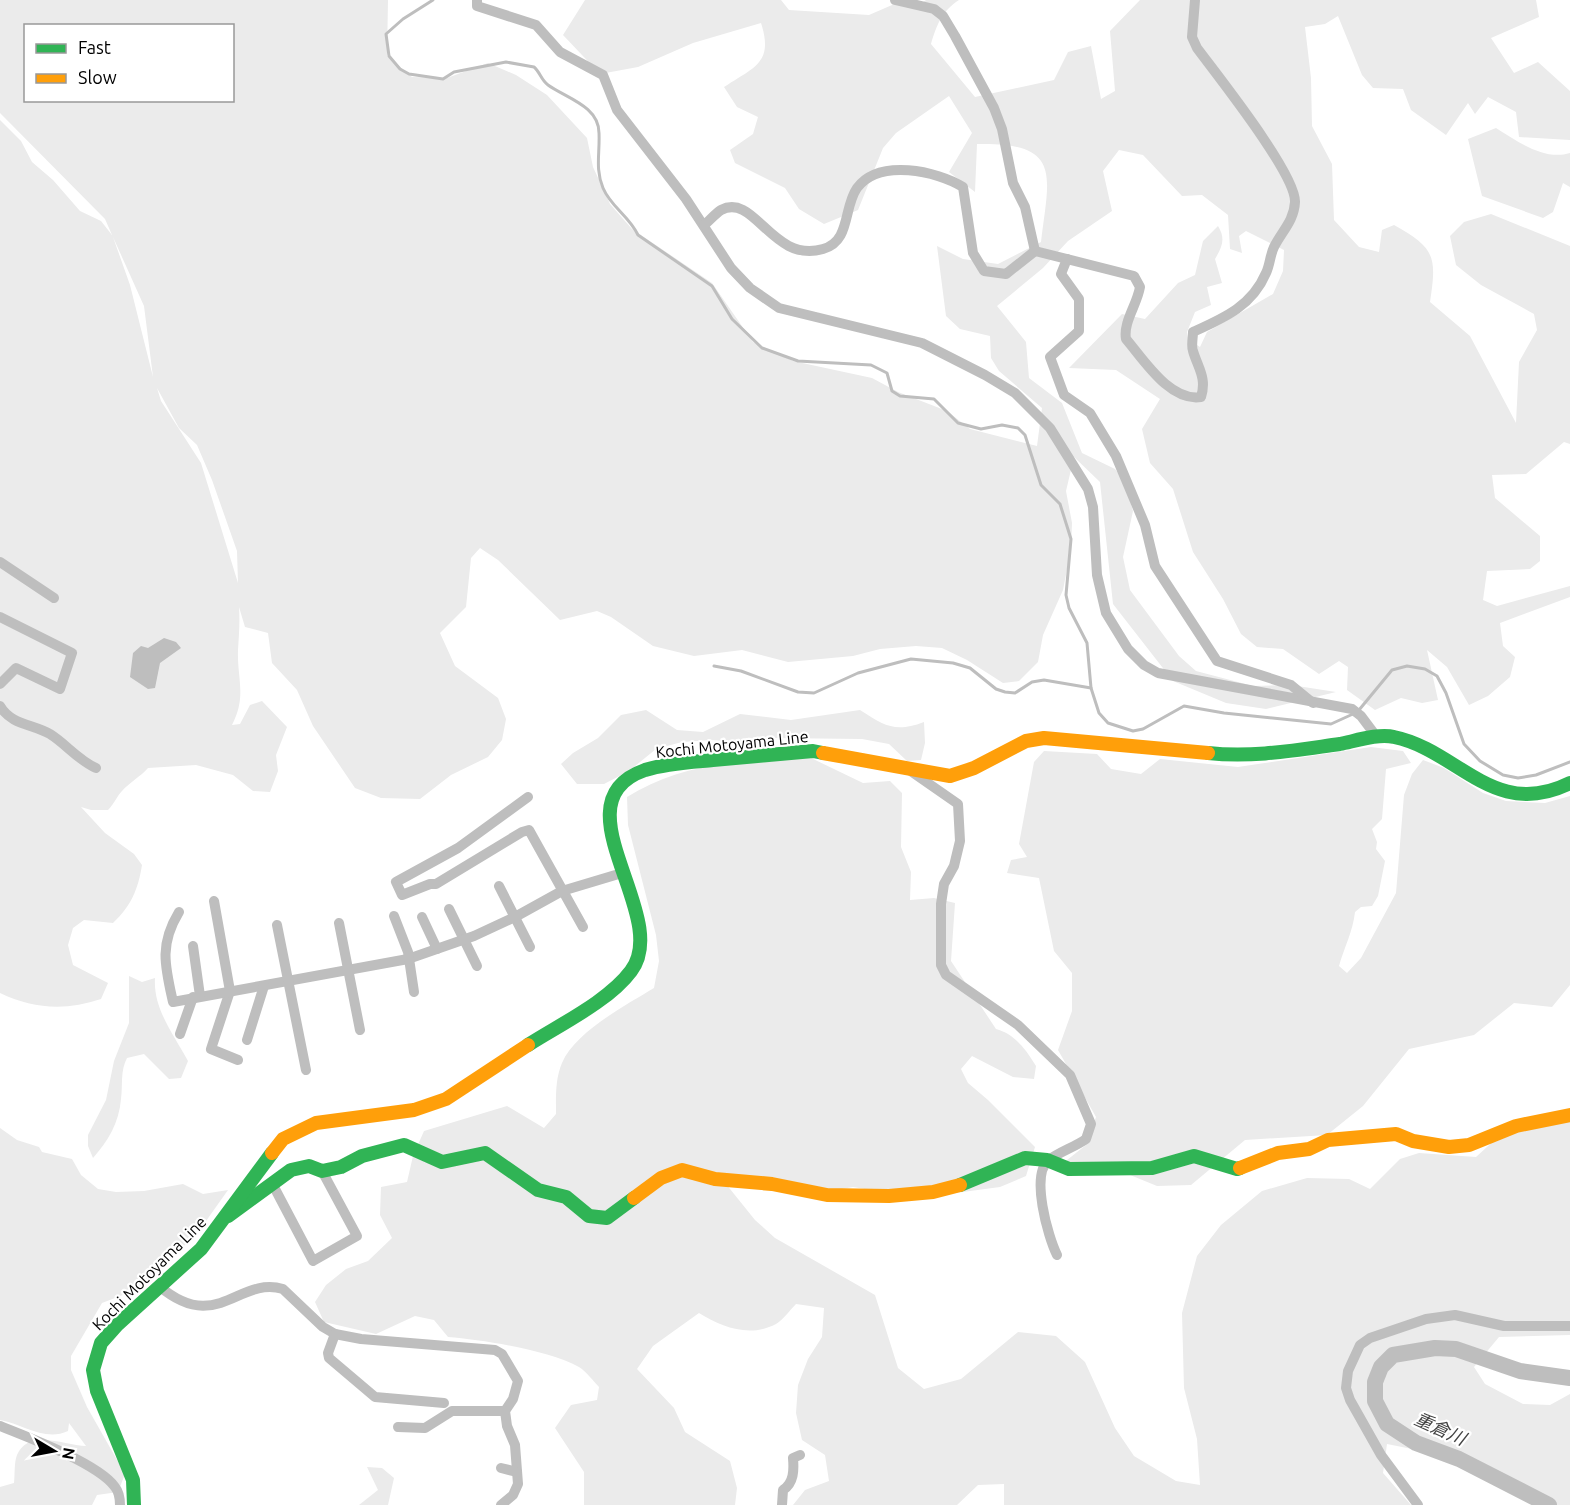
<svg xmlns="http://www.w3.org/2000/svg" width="1570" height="1505" viewBox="0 0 1570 1505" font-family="Ubuntu,'Noto Sans JP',sans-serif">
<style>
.green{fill:#ebebeb;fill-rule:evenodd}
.water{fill:#bebebe}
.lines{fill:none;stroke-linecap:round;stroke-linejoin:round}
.stream{stroke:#bebebe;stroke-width:3}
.river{stroke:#bebebe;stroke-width:16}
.street{stroke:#bebebe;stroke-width:10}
.fast{stroke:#30b455;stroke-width:14}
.slow{stroke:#ff9f0a;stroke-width:14}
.labels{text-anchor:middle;stroke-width:4.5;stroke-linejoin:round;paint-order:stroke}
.street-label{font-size:16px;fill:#000;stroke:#fff}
.water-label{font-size:18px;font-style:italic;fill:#434343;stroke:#fff}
</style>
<rect width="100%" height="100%" fill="#fff"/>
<g class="green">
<path d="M 0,0 L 388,0 L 387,56 L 412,77 L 447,78 L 488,63 L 516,75 L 547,95 L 587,138 L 593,167 L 610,204 L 632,229 L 712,283 L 753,342 L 793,361 L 872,378 L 898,392 L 947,411 L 970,429 L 1037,446 L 1042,408 L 999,371 L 991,358 L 990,336 L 960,329 L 946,316 L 937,246 L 963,259 L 998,264 L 1041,242 C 1049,175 1063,142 977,144 L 975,192 L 949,172 L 972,133 L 949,96 L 896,133 L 883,148 L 858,210 L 824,224 L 799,209 L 785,188 L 735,163 L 730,150 L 753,134 L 758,117 L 737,107 L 724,87 C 754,67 774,63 761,23 L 693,43 L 638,67 L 600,74 L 563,35 L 585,0 L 781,0 L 789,10 L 869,15 L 899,2 L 916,7 L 926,0 L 959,0 C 942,11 937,24 931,44 L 975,97 L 1054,80 L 1068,52 L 1091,46 L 1101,99 L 1115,91 L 1110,31 L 1140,0 L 1536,0 L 1539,17 L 1491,38 L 1514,73 L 1538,62 L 1570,91 L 1570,140 L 1519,137 L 1516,112 L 1488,97 L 1475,114 L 1468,103 L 1446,135 L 1411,110 L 1403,89 L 1373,88 L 1362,75 L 1338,16 L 1325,24 L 1305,27 L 1311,78 L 1312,126 L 1332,164 L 1334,220 L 1359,247 L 1379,252 L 1382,230 L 1394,225 C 1435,248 1437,256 1430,302 L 1470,336 L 1516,423 L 1519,362 L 1537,330 L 1534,314 L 1481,285 L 1456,265 L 1450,236 L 1464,222 L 1491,214 L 1570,246 L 1570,444 L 1564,442 L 1526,474 L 1492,475 L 1495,498 L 1540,536 L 1540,561 L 1530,569 L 1487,571 L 1483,600 L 1497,606 L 1570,586 L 1570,597 L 1500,623 L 1503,646 L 1515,657 L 1510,677 L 1488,696 L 1469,705 L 1447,667 L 1427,650 L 1438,700 L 1422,703 L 1401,698 L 1375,710 L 1347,690 L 1348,667 L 1339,661 L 1319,674 L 1283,649 L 1257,647 L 1241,634 L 1223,599 L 1193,552 L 1173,489 L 1150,463 L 1142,429 L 1160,399 L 1116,370 L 1069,368 L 1122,314 L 1145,319 L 1178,283 L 1195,275 L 1203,241 L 1218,226 C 1226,239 1222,247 1215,259 L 1222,283 L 1207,287 L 1211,305 L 1195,312 L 1187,332 L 1188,339 L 1200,347 L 1207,332 L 1273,294 L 1283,271 L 1284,250 L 1246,231 L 1239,236 L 1242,253 L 1230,249 L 1228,215 L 1202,195 L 1182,196 L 1143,155 L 1119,150 L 1103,171 L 1112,211 L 1068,241 L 1043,268 L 997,306 L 1026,342 L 1029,378 L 1062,403 L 1082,453 L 1115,469 L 1124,480 L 1133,511 L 1123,557 L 1130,590 L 1179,656 L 1196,671 L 1253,686 L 1291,685 L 1336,692 L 1266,709 L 1226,703 L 1173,681 L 1113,604 L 1100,482 L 1074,457 L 1066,491 L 1072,523 L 1071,549 L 1063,590 L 1043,635 L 1038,662 L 1019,681 L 1003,683 L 967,660 L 942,648 L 916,646 L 880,649 L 853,656 L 788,662 L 742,650 L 694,656 L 653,646 L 611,617 L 597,611 L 560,620 L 498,560 L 480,548 L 471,558 L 466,607 L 440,633 L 455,666 L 498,698 L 506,719 L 502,740 L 488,757 L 451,775 L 420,799 L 381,798 L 355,788 L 313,726 L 297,690 L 272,663 L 268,633 L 245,627 L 239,607 C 240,622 239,634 238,650 C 237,679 247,696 232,725 L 240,724 L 250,705 L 262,701 L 287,727 L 276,755 L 278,771 L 270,792 L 253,791 L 233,775 L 196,765 L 148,768 C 140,777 130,782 122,791 C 117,796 114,804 108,810 L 91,810 L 81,807 L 105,833 L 134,854 L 142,865 C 138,890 131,906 113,923 L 84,920 L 73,928 L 68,945 L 73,965 L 108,983 L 101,999 C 66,1011 33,1009 0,993 L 0,120 L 21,141 L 32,162 L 53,180 L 80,211 L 101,221 L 112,235 L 105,219 L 0,113 ZM 26,26 L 232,26 L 232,100 L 26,100 ZM 113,237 L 144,306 L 153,377 L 130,285 ZM 157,388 L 179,428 L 197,445 L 212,480 L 237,551 L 238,583 L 201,463 L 161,401 Z"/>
<path d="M 1496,128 C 1517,141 1544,161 1570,153 L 1570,187 L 1563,183 L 1553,212 L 1543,218 L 1482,196 L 1468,139 Z"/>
<path d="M 646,710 L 677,730 L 703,732 L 740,714 L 791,720 L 860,710 C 885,726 895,733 924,722 L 925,743 L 921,760 L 907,761 L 889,744 L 862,739 L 773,738 L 740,742 L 711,740 L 682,742 L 656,749 L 629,771 L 604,784 L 577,784 L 561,764 L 573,753 L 598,738 L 621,715 Z"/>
<path d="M 1371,747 L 1403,751 L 1411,763 L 1386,769 L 1382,819 L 1372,829 L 1377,842 L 1376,849 L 1385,861 L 1378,896 L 1372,906 L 1361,907 L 1355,912 C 1353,931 1344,948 1339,966 L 1347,973 L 1361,958 L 1396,893 L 1404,795 L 1412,774 L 1423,760 L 1444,768 L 1483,793 L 1506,801 L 1545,803 L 1570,796 L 1570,985 L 1552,1007 L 1514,1003 L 1474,1035 L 1409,1049 L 1363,1106 L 1327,1135 L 1245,1140 L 1191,1185 L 1157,1186 L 1113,1168 L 1062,1164 L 1086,1145 L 1096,1117 L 1058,1050 L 1072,1011 L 1072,973 L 1054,951 L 1039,878 L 1007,873 L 1011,860 L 1027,857 L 1019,844 L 1034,762 L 1044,751 L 1097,754 L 1111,769 L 1141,774 L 1160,759 L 1238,767 Z"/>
<path d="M 798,756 L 809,757 L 863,783 L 890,781 L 902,793 L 901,847 L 911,872 L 910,900 L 934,898 L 955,903 L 951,961 L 996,1029 C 1015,1034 1026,1050 1036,1066 L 1034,1079 L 1013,1077 L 972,1056 L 961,1069 L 968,1083 L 988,1100 L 1035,1147 L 1026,1176 L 1000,1187 L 918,1198 L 853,1187 L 825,1192 L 726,1184 L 755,1220 L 775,1238 L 875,1295 L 898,1368 L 924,1389 L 961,1379 L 1018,1332 L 1056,1336 L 1085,1362 L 1115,1428 L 1134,1456 L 1176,1481 L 1200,1485 L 1197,1439 L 1184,1388 L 1182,1313 L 1197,1256 L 1221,1225 L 1262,1191 L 1307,1178 L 1349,1179 L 1370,1189 L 1400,1159 L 1419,1153 L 1476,1157 L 1511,1125 L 1570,1113 L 1570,1335 L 1499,1337 L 1474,1367 L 1485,1384 L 1523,1404 L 1550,1405 L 1570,1394 L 1570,1505 L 1551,1505 L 1524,1487 L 1497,1476 L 1449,1463 L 1417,1450 L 1387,1444 L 1383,1473 L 1411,1505 L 1004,1505 L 1004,1484 L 978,1485 L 957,1505 L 793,1505 L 805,1490 L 829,1481 L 825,1455 L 802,1440 L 796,1413 L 798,1385 L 808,1359 L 822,1337 L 824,1308 L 796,1304 C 790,1310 783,1320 776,1324 C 749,1338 722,1327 699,1313 L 653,1346 L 637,1369 L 674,1408 L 685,1432 L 730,1461 L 737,1488 L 735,1505 L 584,1505 L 584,1472 L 555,1428 L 571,1405 L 597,1400 L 599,1387 C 593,1381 587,1372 579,1367 C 548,1350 484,1340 448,1337 L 434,1320 L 415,1316 L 376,1334 L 324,1322 L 315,1302 L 326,1285 L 346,1269 L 368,1261 L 392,1238 L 380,1215 L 381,1187 L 407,1182 L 413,1156 L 424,1131 L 507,1106 L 544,1128 L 556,1114 C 556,1098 555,1079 562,1063 C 575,1032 626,1005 654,988 L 659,961 L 656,935 L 628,825 L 627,797 C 658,778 692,767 728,764 C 755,762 771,764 798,756 Z"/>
<path d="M 129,976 L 142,982 L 155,978 C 153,1009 174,1035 188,1061 L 181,1078 L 169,1079 L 144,1054 L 127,1058 C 120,1071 123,1085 121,1099 C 119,1123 108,1141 93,1158 L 88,1146 L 88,1135 L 106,1100 L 114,1061 L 129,1023 Z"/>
<path d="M 0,1128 L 17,1140 L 39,1147 L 42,1152 L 72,1159 L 81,1175 L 98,1189 L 116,1192 L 144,1191 L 183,1184 L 203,1194 L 228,1190 L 206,1221 L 177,1254 L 141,1288 L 102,1303 L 71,1356 L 71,1370 L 87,1407 L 125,1474 L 118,1492 L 97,1495 L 92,1505 L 0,1505 L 0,1487 L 14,1483 C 15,1475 14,1462 17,1455 C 29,1428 66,1446 86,1446 L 69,1423 L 68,1431 C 45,1442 23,1424 0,1420 Z"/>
<polygon points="367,1467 382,1468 394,1478 388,1505 359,1505 378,1490"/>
</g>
<polygon class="water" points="164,638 176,642 181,648 160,663 155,688 148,689 130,677 133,653 141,646 148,648"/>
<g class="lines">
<g class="stream">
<path d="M 433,0 L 403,19 L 386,34 L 389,56 L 400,69 L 409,74 L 443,79 L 454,72 L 506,62 L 534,67 C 540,72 541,80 548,85 C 566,98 599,106 599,133 C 600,153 595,169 603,188 C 611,207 629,216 638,235 L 712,286 L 732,319 L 762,348 L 798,361 L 871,365 L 887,373 L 892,391 L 900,396 L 934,399 L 958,423 L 981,429 L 1002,425 L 1018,428 L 1025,435 L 1041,485 L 1060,504 L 1071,539 L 1066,595 L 1069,608 L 1087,643 L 1091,688 L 1099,713 L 1108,723 L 1133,731 L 1143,729 L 1184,706 L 1224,713 L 1331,724 L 1353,714"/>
<polyline points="714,666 741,671 798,692 814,693 858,673 911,659 953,663 970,668 996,689 1005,692 1015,693 1032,682 1044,680 1091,688"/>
<polyline points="1359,710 1392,670 1407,666 1425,669 1437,676 1446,693 1464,744 1480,761 1503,775 1518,778 1536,775 1570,762"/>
</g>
<polyline class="river" points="1549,1505 1459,1459 1416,1443 1387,1424 1375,1401 1375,1382 1381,1367 1393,1355 1435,1348 1456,1349 1520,1371 1570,1378"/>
<g class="street">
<polyline points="477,0 477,6 536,25 560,52 603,75 617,110 686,199 731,268 750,288 779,308 922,343 985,375 1015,393 1050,428 1088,489 1093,507 1097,575 1106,613 1128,649 1144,665 1158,673 1352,709 1361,716 1376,736"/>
<polyline points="895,0 934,9 943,16 955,36 994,108 1002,129 1013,183 1025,207 1035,251"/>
<path d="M 704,225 C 709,221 715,214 721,210 C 755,192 772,264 823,249 C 851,241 843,208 857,188 C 879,158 937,171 963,187 L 973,253 L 984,271 L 1006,274 L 1035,251"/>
<path d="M 1035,251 L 1134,276 L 1140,287 C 1137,305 1123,322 1126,339 C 1144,360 1170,402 1201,397 C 1207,378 1198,368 1193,351 C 1191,346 1193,338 1193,332 C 1224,318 1252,306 1266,273 C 1270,265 1270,255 1274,247 C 1282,231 1294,221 1295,202 C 1296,174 1217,75 1197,48 L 1192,37 L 1195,0"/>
<polyline points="1067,259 1061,274 1079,299 1079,331 1050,357 1064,395 1090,413 1116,456 1145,525 1155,566 1217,661 1291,685 1313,703"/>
<polyline points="0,562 54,598"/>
<polyline points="0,617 72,653 60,689 16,668 0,684"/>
<path d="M 0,706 C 11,725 33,724 50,734 C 66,744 78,760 96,768"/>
<path d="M 912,772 L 958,804 L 960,841 L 954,866 L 944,884 L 941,904 L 941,965 L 946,975 L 1018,1025 L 1070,1075 L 1091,1124 L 1086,1139 C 1075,1147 1059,1152 1049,1160 C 1030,1174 1048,1237 1057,1255"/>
<polyline points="528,797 458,848 396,882 402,895 430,884 436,884 522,832 529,830 583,927"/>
<polyline points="499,886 530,947"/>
<polyline points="214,901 230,991 211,1049 238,1060"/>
<polyline points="449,909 477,966"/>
<path d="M 179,912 C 159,945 165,966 173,1002 L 408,959 L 474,936 L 515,917 L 562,891 L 622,873"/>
<polyline points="394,916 408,952 414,992"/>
<polyline points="422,917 437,949"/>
<polyline points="339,923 360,1030"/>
<polyline points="277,925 306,1070"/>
<polyline points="193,946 200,996"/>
<polyline points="180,1034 193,997"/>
<polyline points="247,1040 264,986"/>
<polyline points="273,1185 313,1261 357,1236 322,1171"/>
<path d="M 159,1286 C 217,1335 238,1276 283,1289 L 323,1327 L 335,1334 L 361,1339 L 495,1350 L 502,1354 L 518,1381 L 513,1399 L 505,1411 L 507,1426 L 515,1445 L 518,1484 L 513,1495 L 501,1505"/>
<polyline points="335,1334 328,1353 329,1358 375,1397 444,1403"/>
<path d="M 0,1426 C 28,1437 99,1464 115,1487 C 119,1492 120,1499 120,1505"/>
<polyline points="398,1427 425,1428 452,1411 505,1411"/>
<polyline points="501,1468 517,1472"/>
<path d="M 782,1505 L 783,1490 C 794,1483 794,1470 793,1458 L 800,1455"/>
<polyline points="1418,1505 1381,1455 1350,1400 1346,1388 1348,1371 1360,1345 1370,1338 1426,1319 1455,1315 1504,1326 1570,1326"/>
</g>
<g class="fast">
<path d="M 1208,753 C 1253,758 1296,750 1340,744 C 1355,741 1379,733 1394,737 C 1458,750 1494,821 1570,783"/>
<path d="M 528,1045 C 559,1025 609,1001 631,971 C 673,916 554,802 645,770 C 667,763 691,762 713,760 C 746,757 780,754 813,751 L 823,753"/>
<polyline points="960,1185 1025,1158 1047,1160 1069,1169 1152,1168 1194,1156 1237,1169 1240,1168"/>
<polyline points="228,1216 291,1170 309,1166 322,1171 341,1167 362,1156 404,1145 442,1162 485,1153 538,1190 566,1197 589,1216 607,1218 634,1198"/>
<polyline points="134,1505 133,1480 97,1391 93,1370 101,1343 117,1325 201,1249 272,1153"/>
</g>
<g class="slow">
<polyline points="823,753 950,776 974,768 1026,741 1044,738 1208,753"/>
<polyline points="272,1153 283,1139 316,1123 414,1110 446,1099 528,1045"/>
<polyline points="1240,1168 1278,1153 1309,1149 1328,1140 1396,1134 1413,1141 1449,1147 1469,1145 1516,1126 1570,1115"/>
<polyline points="634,1198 661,1178 682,1170 715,1179 772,1184 827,1195 889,1196 933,1192 960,1185"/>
</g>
</g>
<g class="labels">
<g class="street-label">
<text transform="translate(732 744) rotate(-6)" y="6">Kochi Motoyama Line</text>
<text transform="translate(149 1273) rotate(-45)" y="6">Kochi Motoyama Line</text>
</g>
<g class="water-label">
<text transform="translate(1440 1429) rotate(24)" y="6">重倉川</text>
</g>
</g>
<rect x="24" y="24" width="210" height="78" fill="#ffffff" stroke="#999999" stroke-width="1.5"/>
<rect x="36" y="44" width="30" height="9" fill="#30b455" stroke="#999999" stroke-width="1.5"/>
<text x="78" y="54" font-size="18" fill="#000000">Fast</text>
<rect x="36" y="74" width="30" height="9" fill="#ff9f0a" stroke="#999999" stroke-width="1.5"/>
<text x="78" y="84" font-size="18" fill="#000000">Slow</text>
<g transform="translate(54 1451) rotate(100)" stroke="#ffffff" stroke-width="4.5" paint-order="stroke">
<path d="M0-4.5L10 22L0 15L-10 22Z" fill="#000000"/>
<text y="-9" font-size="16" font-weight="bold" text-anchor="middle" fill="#000000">N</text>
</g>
</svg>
